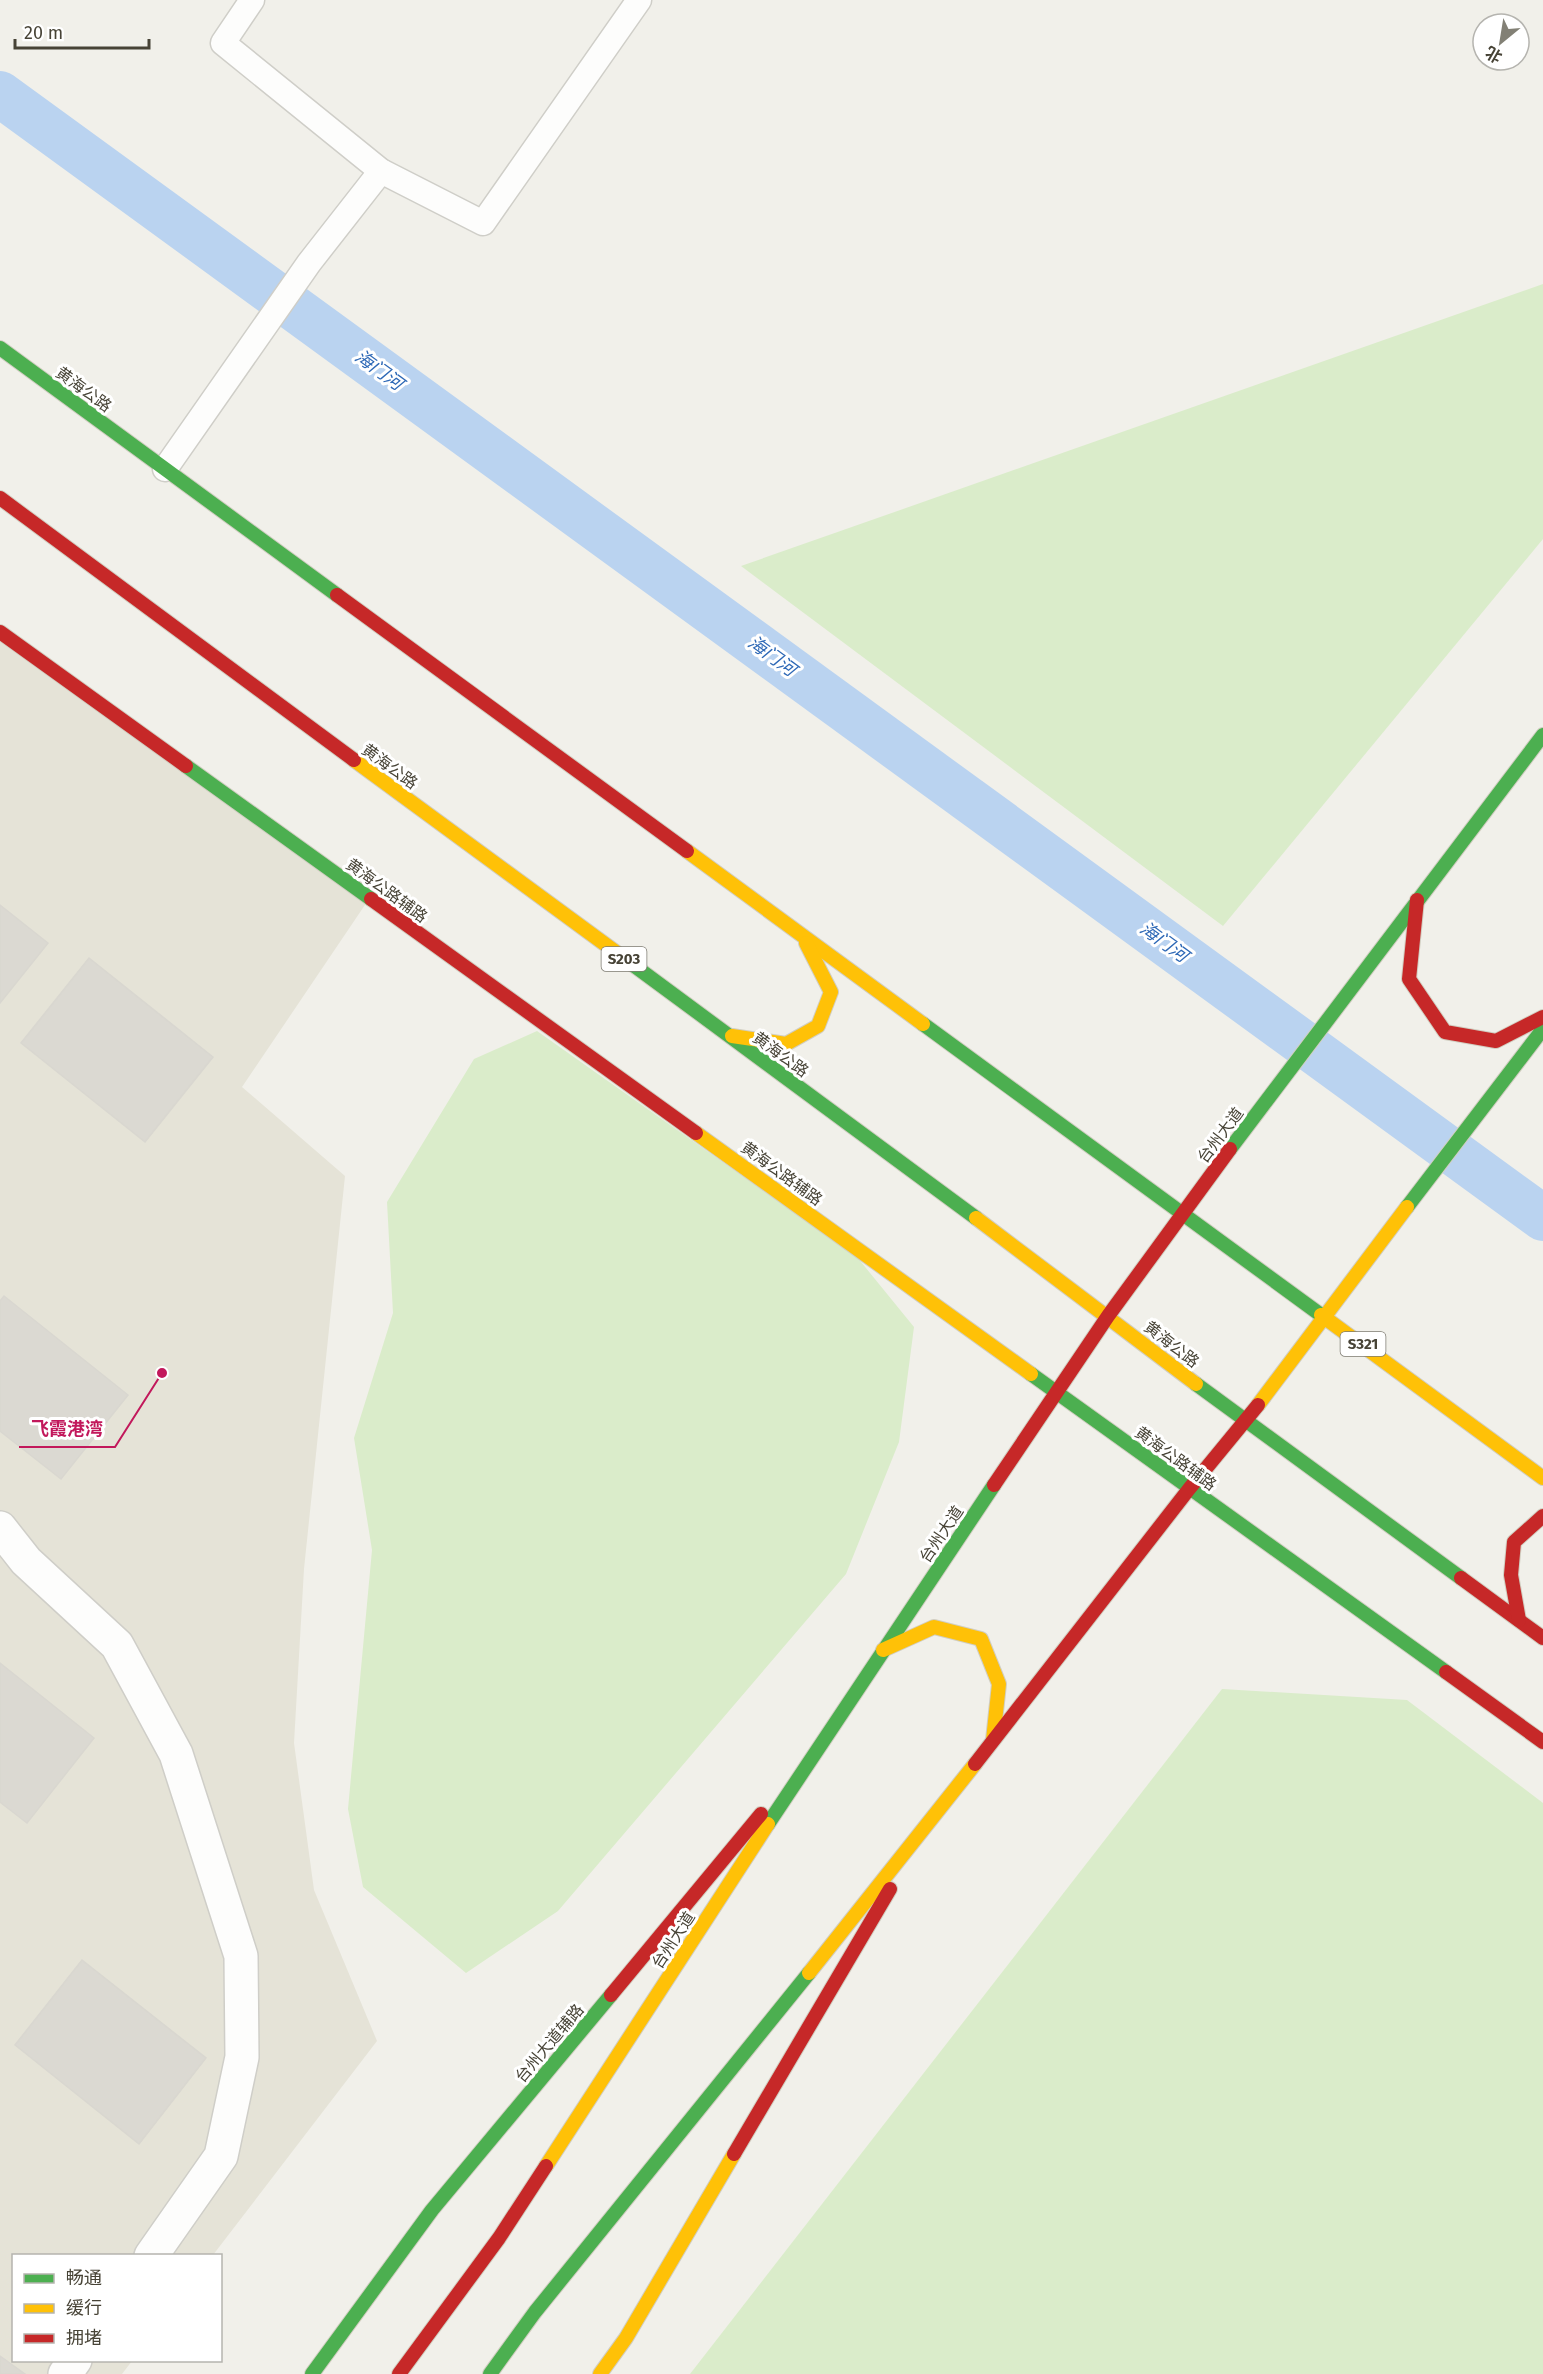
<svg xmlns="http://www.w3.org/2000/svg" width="1543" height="2374" viewBox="0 0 1543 2374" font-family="'Fira Sans','Noto Sans SC',sans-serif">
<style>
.residential{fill:#e5e3d7}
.green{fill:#daecca}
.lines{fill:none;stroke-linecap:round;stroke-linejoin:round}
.canal{stroke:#bad3f0;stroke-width:46}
.building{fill:#dbd9d2;stroke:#d9d7d0;stroke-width:1.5}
.lane-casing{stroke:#cfcec8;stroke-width:27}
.street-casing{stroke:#cfcec8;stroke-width:36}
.fast-casing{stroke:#d1cec1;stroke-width:16}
.slow-casing{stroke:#d1cec1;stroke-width:16}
.jam-casing{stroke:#d1cec1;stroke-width:16}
.lane{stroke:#fdfdfc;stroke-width:24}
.street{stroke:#fdfdfc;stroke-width:33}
.fast{stroke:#4caf50;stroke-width:14}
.slow{stroke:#ffc107;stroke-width:14}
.jam{stroke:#c62828;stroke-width:14}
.labels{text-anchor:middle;stroke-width:6;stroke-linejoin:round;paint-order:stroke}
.shield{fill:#fff;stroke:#7e7b72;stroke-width:1.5}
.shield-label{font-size:15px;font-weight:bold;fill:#474336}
.street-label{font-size:16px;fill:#474336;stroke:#fff}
.water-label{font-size:18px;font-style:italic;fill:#2d68b6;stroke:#fff}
.leader{fill:none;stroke:#c2185b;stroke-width:2}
.callout-dot{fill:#c2185b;stroke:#fff;stroke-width:2}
.callout-label{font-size:18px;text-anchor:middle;font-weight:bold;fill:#c2185b;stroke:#fff;stroke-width:6;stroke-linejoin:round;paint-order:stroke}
</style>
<rect width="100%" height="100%" fill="#f1f0ea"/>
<polygon class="residential" points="0,631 371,896 242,1087 345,1176 304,1569 294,1743 314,1890 377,2041 213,2255 14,2256 14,2360 132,2361 122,2374 0,2374"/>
<g class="green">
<polygon points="1543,284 1543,539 1223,926 741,566"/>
<polygon points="537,1031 857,1257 914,1327 899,1442 846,1574 558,1911 466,1973 363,1887 348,1809 372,1550 354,1438 393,1313 387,1202 474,1059"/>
<polygon points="1222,1689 1407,1700 1543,1803 1543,2374 690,2374"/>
</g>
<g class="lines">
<polyline class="canal" points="0,94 1543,1218"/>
</g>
<g class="building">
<polygon points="0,905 48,943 0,1003"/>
<polygon points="89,958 213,1057 145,1142 21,1043"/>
<polygon points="4,1296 128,1395 61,1479 0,1431 0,1301"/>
<polygon points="0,1663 94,1738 27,1823 0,1802"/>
<polygon points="82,1960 206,2058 139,2144 15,2045"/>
<polygon points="0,2356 25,2374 0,2374"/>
</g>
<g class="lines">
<g class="lane-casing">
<g id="lane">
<polyline points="252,0 223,43 381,171 483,223 639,0"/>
<polyline points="165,469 309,263 381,171"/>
</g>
</g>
<g class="street-casing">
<g id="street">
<polyline points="0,1528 26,1561 117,1645 176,1754 241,1956 242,2057 221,2156 151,2256"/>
<polyline points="65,2374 75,2360"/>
</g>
</g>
<g class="fast-casing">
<g id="fast">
<polyline points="0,348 337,595"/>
<polyline points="186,766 371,899"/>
<polyline points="632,964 976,1218"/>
<polyline points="923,1024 1321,1315"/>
<polyline points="1230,1149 1543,735"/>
<polyline points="1407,1207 1543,1029"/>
<polyline points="1031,1374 1446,1672"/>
<polyline points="1196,1384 1461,1578"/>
<polyline points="768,1824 994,1485"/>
<polyline points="312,2374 432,2210 611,1995"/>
<polyline points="490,2374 535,2312 809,1973"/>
</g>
</g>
<g class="slow-casing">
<g id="slow">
<polyline points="354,760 632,964"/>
<polyline points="687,851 923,1024"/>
<polyline points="732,1036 786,1044 818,1026 831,992 806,943"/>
<polyline points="696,1133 1031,1374"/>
<polyline points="976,1218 1196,1384"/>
<polyline points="1321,1315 1543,1478"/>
<polyline points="1258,1405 1407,1207"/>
<polyline points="883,1650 934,1627 981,1639 999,1684 993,1740"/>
<polyline points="809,1973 975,1764"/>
<polyline points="546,2166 768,1824"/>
<polyline points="600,2374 626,2338 734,2154"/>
</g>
</g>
<g class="jam-casing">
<g id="jam">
<polyline points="0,498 354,760"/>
<polyline points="337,595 687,851"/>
<polyline points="0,632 186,766"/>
<polyline points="371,899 696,1133"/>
<polyline points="1417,900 1409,979 1445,1032 1496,1041 1543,1017"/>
<polyline points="994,1485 1108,1316 1230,1149"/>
<polyline points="1461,1578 1543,1638"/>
<polyline points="1519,1620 1511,1575 1514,1542 1543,1516"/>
<polyline points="1446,1672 1543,1742"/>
<polyline points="975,1764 1189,1489 1258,1405"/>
<polyline points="611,1995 761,1814"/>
<polyline points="734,2154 890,1889"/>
<polyline points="399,2374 499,2238 546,2166"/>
</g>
</g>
<use href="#lane" class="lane"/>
<use href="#street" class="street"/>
<use href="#fast" class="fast"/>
<use href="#slow" class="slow"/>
<use href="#jam" class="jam"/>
</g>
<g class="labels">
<g class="shield">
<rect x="601.5" y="947" width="45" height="24" rx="4.5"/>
<rect x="1340.5" y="1332" width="45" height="24" rx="4.5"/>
</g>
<g class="shield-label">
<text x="624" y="964">S203</text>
<text x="1363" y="1349">S321</text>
</g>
<g class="street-label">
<text transform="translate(84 389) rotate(36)" y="6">黄海公路</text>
<text transform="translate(390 766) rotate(36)" y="6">黄海公路</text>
<text transform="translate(387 890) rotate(36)" y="6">黄海公路辅路</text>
<text transform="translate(781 1054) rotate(36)" y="6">黄海公路</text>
<text transform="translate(1220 1135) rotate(-53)" y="6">台州大道</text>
<text transform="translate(782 1173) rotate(36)" y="6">黄海公路辅路</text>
<text transform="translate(1172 1344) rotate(38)" y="6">黄海公路</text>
<text transform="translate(1176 1458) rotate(36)" y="6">黄海公路辅路</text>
<text transform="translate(941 1534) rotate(-56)" y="6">台州大道</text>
<text transform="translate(673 1940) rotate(-57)" y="6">台州大道</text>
<text transform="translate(549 2043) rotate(-50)" y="6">台州大道辅路</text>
</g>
<g class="water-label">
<text transform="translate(379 370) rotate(36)" y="6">海门河</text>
<text transform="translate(772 656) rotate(36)" y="6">海门河</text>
<text transform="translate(1164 942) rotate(36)" y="6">海门河</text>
</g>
</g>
<path class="leader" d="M162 1373L115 1447H19"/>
<circle class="callout-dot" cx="162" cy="1373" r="6"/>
<g class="callout-label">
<text x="67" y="1435">飞霞港湾</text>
</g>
<rect x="12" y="2254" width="210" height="108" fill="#ffffff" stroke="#b5b4af" stroke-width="1.5"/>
<rect x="24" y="2274" width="30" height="9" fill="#4caf50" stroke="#b5b4af" stroke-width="1.5"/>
<text x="66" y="2284" font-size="18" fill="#474336">畅通</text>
<rect x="24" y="2304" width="30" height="9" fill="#ffc107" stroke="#b5b4af" stroke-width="1.5"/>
<text x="66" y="2314" font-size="18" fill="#474336">缓行</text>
<rect x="24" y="2334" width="30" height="9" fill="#c62828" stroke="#b5b4af" stroke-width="1.5"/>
<text x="66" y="2344" font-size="18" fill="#474336">拥堵</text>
<g transform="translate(1501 42) rotate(210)"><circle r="28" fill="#ffffff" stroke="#b5b4af" stroke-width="1.5"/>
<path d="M0-4.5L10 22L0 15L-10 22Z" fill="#828075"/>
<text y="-9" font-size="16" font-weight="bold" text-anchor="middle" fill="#474336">北</text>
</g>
<path d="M15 39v9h134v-9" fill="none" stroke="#474336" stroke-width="3"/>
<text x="24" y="39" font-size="18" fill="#474336" stroke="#ffffff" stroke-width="4.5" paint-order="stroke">20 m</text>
</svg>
